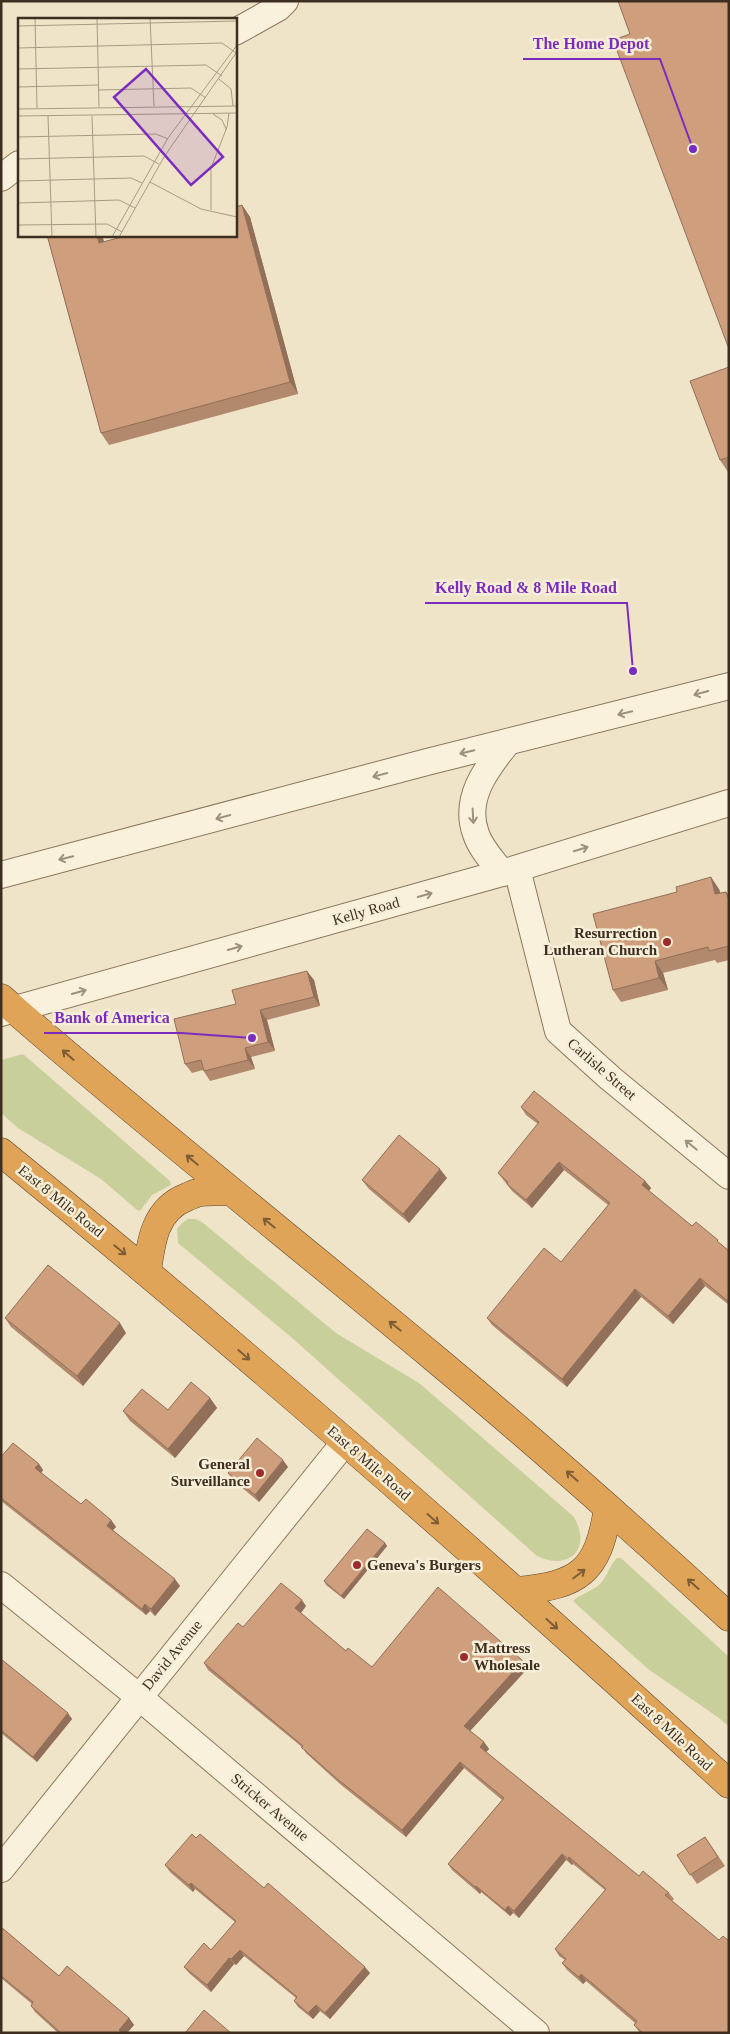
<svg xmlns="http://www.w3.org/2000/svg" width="730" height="2034" viewBox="0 0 730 2034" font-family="'Times New Roman',serif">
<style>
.green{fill:#c9cf9b}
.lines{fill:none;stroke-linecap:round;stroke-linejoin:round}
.minor-casing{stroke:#8d765c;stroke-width:28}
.highway-casing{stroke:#5b4430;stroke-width:29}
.minor{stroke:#faf1dc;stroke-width:26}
.highway{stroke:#e0a458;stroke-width:28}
.wall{fill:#b2896c}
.shaded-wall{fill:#916f58}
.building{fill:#cf9f7d;stroke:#916f58}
.oneway{stroke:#9c907e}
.oneway2{stroke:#7e5d36}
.poi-dot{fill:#9e2a2b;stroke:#f7eed8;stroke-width:2}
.labels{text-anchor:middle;stroke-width:5;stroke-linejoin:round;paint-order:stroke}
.street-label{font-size:15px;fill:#3d2e20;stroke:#f7eed8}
.poi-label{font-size:15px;font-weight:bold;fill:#3d2e20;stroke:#f7eed8;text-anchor:end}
.inset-road{fill:none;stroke:#a89b85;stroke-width:1}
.view{fill:#7b2cbf;fill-opacity:0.15;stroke:#7b2cbf;stroke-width:2.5}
.inset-edge{fill:none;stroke:#3d2e20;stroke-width:2.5}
.leader{fill:none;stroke:#7b2cbf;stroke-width:2}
.callout-dot{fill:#7b2cbf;stroke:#f7eed8;stroke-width:2}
.callout-label{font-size:16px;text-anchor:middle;font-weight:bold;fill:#7b2cbf;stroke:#f7eed8;stroke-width:5;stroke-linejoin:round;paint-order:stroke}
</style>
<rect width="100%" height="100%" fill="#f0e4c8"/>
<g class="green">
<polygon points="23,1054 170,1181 171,1185 152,1195 140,1211 137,1210 101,1179 18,1128 1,1113 1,1060"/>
<path d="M 188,1219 L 195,1219 L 202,1222 L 336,1333 L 419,1383 L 573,1516 C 593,1547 570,1572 537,1556 L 291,1337 L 178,1243 L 177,1229 L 182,1223 Z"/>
<path d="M 617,1558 L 621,1558 L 729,1657 L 729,1727 L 719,1718 L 648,1669 L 575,1603 L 573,1601 C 581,1593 594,1591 601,1583 C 608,1575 610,1564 617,1558 Z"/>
</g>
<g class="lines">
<g class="minor-casing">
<g id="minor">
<polyline points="235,32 278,8 285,1"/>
<polyline points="1,178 19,164"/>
<polyline points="517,869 558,1031 610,1078 729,1176"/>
<path d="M 502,873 C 493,861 481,849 476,834 C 463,799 486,769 507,743"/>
<polyline points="1,875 427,762 729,686"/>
<polyline points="1,1013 502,873 729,803"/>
<polyline points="1,1585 139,1697 536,2033"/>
<polyline points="1,1869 345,1442"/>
</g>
</g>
<g class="highway-casing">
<g id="highway">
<path d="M 1,998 C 142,1121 289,1237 433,1357 C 534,1441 632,1528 729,1617"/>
<path d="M 1,1152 C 250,1355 492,1567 729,1784"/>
<path d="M 147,1272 C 151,1241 155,1209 187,1197 C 192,1195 197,1192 202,1192 C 211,1191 220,1192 229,1191"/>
<path d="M 516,1591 C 579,1585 598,1573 608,1508"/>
</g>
</g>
<use href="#minor" class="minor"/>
<use href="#highway" class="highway"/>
</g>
<g class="wall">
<polygon points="242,205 250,217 298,394 109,445 101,433 47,235 102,235 104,242"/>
<polygon points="729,367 729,471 728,472 720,460"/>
<polygon points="719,889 720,893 726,892 729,895 729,960 717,963 715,960 663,973 668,990 621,1002 613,990"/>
<polygon points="314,980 320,1006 267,1020 275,1051 251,1057 255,1069 210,1081 203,1070 192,1073 185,1064 236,1004"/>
<polygon points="521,1107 645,1181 651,1188 649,1191 692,1226 722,1245 729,1251 729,1305 705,1286 673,1324 641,1297 567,1387 492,1325 487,1318 561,1262 608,1205 564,1170 532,1208 512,1191 498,1173 538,1124 526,1115"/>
<polygon points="447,1178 409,1223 369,1189 362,1180"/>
<polygon points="5,1318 126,1333 83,1386 11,1327"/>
<polygon points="210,1398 217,1408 175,1458 130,1421 123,1411 168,1410"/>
<polygon points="1,1457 39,1464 43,1470 41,1473 81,1504 111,1520 116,1527 113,1530 180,1586 155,1616 150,1611 146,1615 1,1501"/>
<polygon points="288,1467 259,1502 233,1480 228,1473"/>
<polygon points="385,1543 387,1546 344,1599 326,1585 324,1581"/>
<polygon points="306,1606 301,1613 346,1651 372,1667 528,1668 470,1731 484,1742 489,1749 486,1752 639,1876 669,1893 674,1899 672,1901 729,2033 640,2033 634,2025 635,2023 586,1981 583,1984 567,1970 562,1963 565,1960 559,1956 555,1949 605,1890 573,1864 572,1865 566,1860 519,1918 513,1913 510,1916 481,1892 480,1894 452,1870 448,1864 502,1800 464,1768 406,1837 340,1784 306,1753 302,1747 208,1670 204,1663 243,1627"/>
<polygon points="1,1659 72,1719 37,1762 1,1733"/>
<polygon points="705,1837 725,1866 697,1884 677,1855"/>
<polygon points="196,1838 264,1888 370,1973 330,2019 320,2011 313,2019 298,2007 294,2001 296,1998 244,1956 236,1965 234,1964 211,1992 189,1973 184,1967 211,1950 235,1922 195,1889 193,1892 170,1872 165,1865"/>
<polygon points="1,1927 59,1976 129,2018 134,2025 127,2033 58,2033 35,2012 31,2006 32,2004 1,1978"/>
</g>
<g class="shaded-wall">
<polygon points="242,205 250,217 298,394 290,382"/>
<polygon points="97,235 102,235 108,255 99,243"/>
<polygon points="711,877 719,889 724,906 715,894"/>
<polygon points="655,961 663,973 668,990 659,978"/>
<polygon points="307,971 314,980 320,1006 314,997"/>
<polygon points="260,1010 267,1020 275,1051 268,1042"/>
<polygon points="245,1048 251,1057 255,1069 248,1060"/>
<polygon points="559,1162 564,1170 532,1208 526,1200"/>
<polygon points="440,1169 447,1178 409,1223 403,1214"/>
<polygon points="645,1181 651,1188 647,1193 642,1185"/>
<polygon points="700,1278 705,1286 673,1324 668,1316"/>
<polygon points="635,1289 641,1297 567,1387 562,1379"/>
<polygon points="120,1323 126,1333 83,1386 77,1376"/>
<polygon points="210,1398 217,1408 175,1458 168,1449"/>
<polygon points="283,1460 288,1467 259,1502 255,1495"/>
<polygon points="39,1464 43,1470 40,1475 35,1468"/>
<polygon points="111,1520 116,1527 111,1532 107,1526"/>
<polygon points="385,1543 387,1546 344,1599 341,1596"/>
<polygon points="175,1579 180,1586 155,1616 151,1609"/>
<polygon points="302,1600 306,1606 300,1614 295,1608"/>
<polygon points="145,1604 150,1611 146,1615 142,1609"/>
<polygon points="523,1661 528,1668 469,1732 464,1726"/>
<polygon points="68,1713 72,1719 37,1762 33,1757"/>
<polygon points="484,1742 489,1749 485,1753 480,1747"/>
<polygon points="460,1762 464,1768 406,1837 402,1830"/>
<polygon points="562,1854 566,1860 519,1918 514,1911"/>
<polygon points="569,1857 573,1864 572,1865 568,1859"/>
<polygon points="191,1883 195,1889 193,1892 189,1885"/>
<polygon points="476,1886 481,1892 480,1894 475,1887"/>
<polygon points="508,1906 513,1913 510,1916 505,1910"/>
<polygon points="240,1950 244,1956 236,1965 231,1959"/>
<polygon points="229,1958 234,1964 211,1992 207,1985"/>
<polygon points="365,1967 370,1973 330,2019 325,2013"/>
<polygon points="581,1974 586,1981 583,1984 579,1977"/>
<polygon points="316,2005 320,2011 313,2019 308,2013"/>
<polygon points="129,2018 134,2025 127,2033 121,2033 119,2030"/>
</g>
<g class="building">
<polygon points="618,1 729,1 729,349 613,40 630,34"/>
<polygon points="242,205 290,382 101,433 47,235 97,235 99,243 129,235 235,235 235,207"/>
<polygon points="729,367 729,457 720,460 690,381"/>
<polygon points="711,877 715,894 726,892 729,900 729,946 709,951 708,947 655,961 659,978 613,990 593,914 677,892 676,887"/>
<polygon points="307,971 314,997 260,1010 268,1042 245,1048 248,1060 204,1071 201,1060 185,1064 174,1019 236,1004 232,990"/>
<polygon points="534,1091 645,1181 642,1185 692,1226 696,1222 718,1240 717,1241 729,1251 729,1302 700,1278 668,1316 635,1289 562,1379 487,1318 544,1248 561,1262 610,1203 559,1162 526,1200 507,1184 508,1182 498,1173 539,1122 521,1107"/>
<polygon points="399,1135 440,1169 403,1214 362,1180"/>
<polygon points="48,1265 120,1323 77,1376 5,1318"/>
<polygon points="191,1382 210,1398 168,1449 123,1411 142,1389 168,1410"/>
<polygon points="257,1438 283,1460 255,1495 228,1473"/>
<polygon points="13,1443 39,1464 35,1468 81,1504 86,1499 111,1520 107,1526 175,1579 151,1609 145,1604 142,1609 1,1498 1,1457"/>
<polygon points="367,1529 385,1543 341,1596 324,1581"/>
<polygon points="281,1583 302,1600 295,1608 346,1651 348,1648 372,1667 438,1587 523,1661 464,1726 484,1742 480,1747 639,1876 643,1871 669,1893 665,1895 719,1940 723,1936 729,1941 729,2033 643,2033 634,2025 637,2021 581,1974 579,1977 562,1963 566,1959 555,1949 606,1889 569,1857 568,1859 562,1854 514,1911 508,1906 505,1910 476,1886 475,1887 448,1864 504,1798 460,1762 402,1830 336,1778 301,1747 303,1746 204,1663 238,1623 243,1627"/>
<polygon points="1,1659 68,1713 33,1757 1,1730"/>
<polygon points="192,1834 196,1838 200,1834 264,1888 268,1883 365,1967 325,2013 316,2005 308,2013 294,2001 297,1997 240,1950 231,1959 229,1958 207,1985 184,1967 204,1943 211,1950 236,1921 191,1883 189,1885 165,1865"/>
<polygon points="705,1837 718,1857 690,1875 677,1855"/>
<polygon points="1,1927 59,1976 67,1966 129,2018 119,2030 122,2033 61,2033 31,2006 33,2002 1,1976"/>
<polygon points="204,2010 231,2033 185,2033"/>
</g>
<defs><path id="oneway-shaft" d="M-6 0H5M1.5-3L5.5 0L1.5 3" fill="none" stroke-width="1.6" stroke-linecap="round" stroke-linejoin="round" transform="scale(1.25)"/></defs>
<g class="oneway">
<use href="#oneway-shaft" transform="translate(701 693) rotate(165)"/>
<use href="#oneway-shaft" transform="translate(625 713) rotate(166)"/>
<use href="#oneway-shaft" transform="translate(467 752) rotate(167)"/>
<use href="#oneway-shaft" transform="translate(380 775) rotate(165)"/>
<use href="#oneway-shaft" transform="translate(473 816) rotate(87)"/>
<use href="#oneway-shaft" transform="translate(223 817) rotate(165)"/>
<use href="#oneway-shaft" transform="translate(581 849) rotate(-17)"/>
<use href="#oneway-shaft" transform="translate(66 858) rotate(166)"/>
<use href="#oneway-shaft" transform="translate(425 895) rotate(-16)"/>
<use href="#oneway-shaft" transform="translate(235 948) rotate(-16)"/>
<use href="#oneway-shaft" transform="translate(79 992) rotate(-16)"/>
<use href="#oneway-shaft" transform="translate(691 1145) rotate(-141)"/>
</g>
<g class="oneway2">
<use href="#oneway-shaft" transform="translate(68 1055) rotate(-139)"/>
<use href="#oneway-shaft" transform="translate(192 1160) rotate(-140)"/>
<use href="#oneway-shaft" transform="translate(269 1223) rotate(-141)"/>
<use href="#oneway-shaft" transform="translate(120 1250) rotate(39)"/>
<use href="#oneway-shaft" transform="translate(395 1326) rotate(-141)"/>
<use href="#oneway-shaft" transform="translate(244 1355) rotate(41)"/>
<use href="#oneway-shaft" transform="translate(572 1476) rotate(-139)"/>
<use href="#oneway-shaft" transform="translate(433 1519) rotate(41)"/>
<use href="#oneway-shaft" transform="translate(579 1574) rotate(-37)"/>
<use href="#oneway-shaft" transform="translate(693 1584) rotate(-138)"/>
<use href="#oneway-shaft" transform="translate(552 1624) rotate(42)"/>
</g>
<g class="poi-dot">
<circle cx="667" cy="942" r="5"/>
<circle cx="260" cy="1473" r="5"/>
<circle cx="357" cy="1565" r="5"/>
<circle cx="464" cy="1657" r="5"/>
</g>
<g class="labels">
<g class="street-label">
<text transform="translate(366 911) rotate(-16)" y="5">Kelly Road</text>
<text transform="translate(602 1069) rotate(41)" y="5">Carlisle Street</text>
<text transform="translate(61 1201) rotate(39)" y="5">East 8 Mile Road</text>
<text transform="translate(369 1463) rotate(41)" y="5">East 8 Mile Road</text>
<text transform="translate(172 1655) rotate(-51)" y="5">David Avenue</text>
<text transform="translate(672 1732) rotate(43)" y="5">East 8 Mile Road</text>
<text transform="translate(270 1807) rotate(40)" y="5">Stricker Avenue</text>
</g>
<g class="poi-label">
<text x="657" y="938">Resurrection<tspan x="657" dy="17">Lutheran Church</tspan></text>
<text x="250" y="1469">General<tspan x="250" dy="17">Surveillance</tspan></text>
<text x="367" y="1570" text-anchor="start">Geneva's Burgers</text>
<text x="474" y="1653" text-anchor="start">Mattress<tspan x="474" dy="17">Wholesale</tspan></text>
</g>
</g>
<g transform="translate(18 18)">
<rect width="219" height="219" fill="#f0e4c8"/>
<path class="inset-road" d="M 17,0 L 19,90M 79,0 L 81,89M 132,0 L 136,88M 0,8 L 219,3M 0,30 L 204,25 L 218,35M 0,51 L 188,47 L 204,58M 201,61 L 213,71 L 215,88M 0,69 L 80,67M 80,72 L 173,70 L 188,80M 0,91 L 219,88M 195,96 L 204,102 L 208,111M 0,98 L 219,95M 30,98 L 34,219M 74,98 L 78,219M 0,119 L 138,116 L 150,121M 0,141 L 126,138 L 141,146M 0,163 L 113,160 L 124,165M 132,164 L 183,191 L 219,199M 0,185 L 101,182 L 117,190M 193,192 L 193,150 L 209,109 L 211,95M 0,207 L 89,206 L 104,214M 94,219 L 150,120 L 219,27M 101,219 L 146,139 L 218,35"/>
<path class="view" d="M 128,51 L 205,139 L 173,167 L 96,79 Z"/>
<rect width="219" height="219" class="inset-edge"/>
</g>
<path class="leader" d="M693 149L660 59H523M633 671L627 603H425M252 1038L181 1033H44"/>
<g class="callout-dot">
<circle cx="693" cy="149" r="5"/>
<circle cx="633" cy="671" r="5"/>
<circle cx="252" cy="1038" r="5"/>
</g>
<g class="callout-label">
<text x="591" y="49">The Home Depot</text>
<text x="526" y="593">Kelly Road &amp; 8 Mile Road</text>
<text x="112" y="1023">Bank of America</text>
</g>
<rect width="730" height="2034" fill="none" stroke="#3d2e20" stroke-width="5"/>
</svg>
